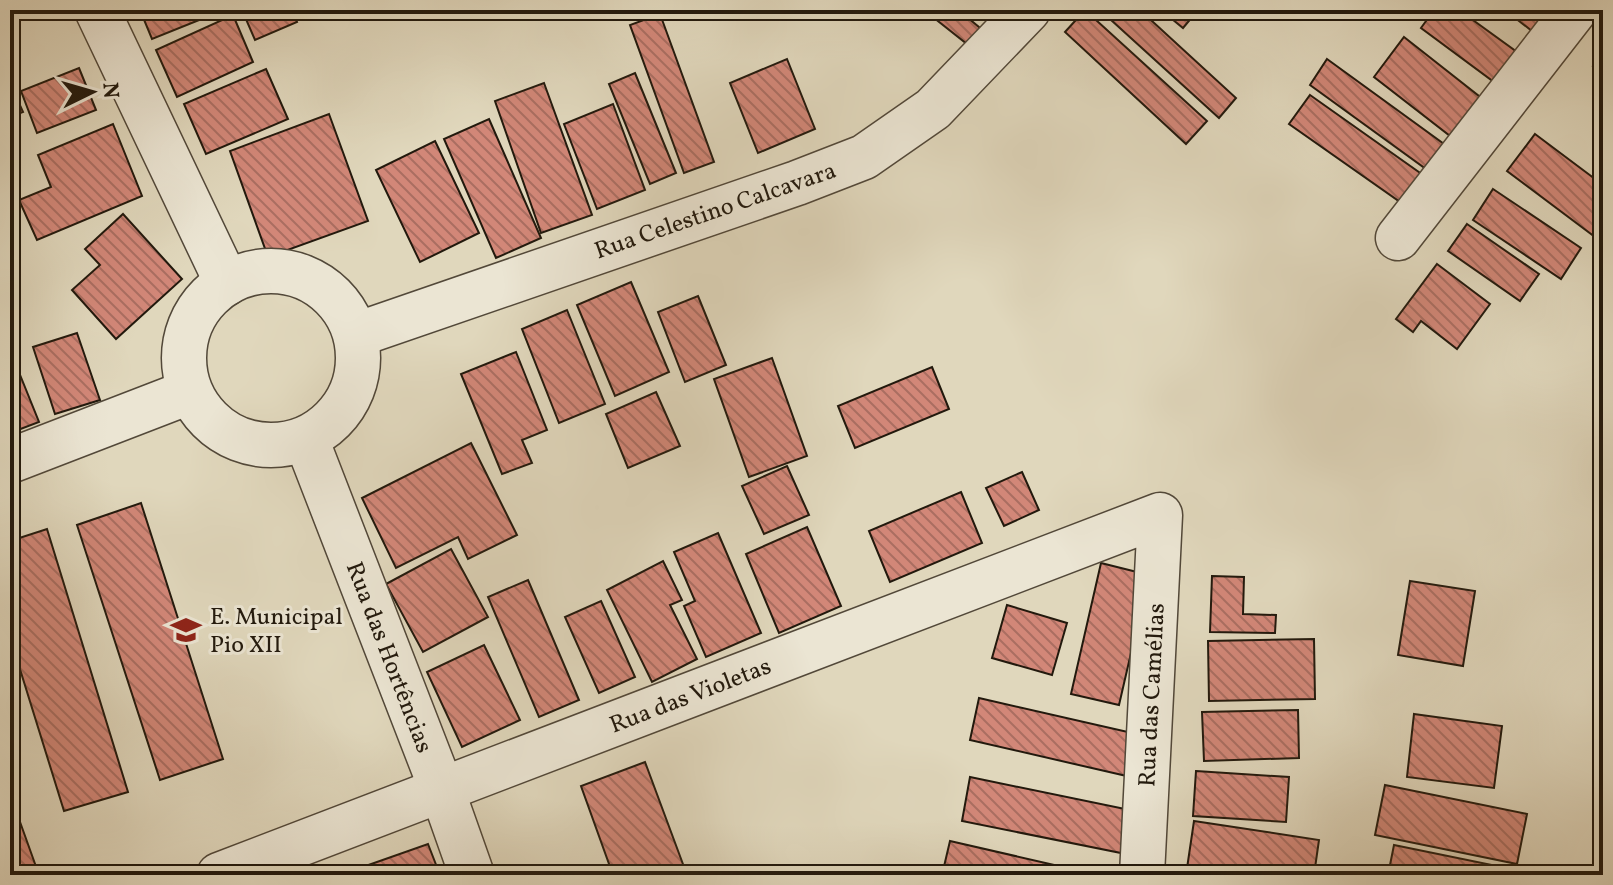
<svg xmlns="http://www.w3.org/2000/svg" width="1613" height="885" viewBox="0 0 1613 885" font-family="Vollkorn,serif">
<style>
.building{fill:url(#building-back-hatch);stroke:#22190d;stroke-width:2}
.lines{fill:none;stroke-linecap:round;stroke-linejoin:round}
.minor-casing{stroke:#524839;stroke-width:47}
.minor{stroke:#ebe5d3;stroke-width:44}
.labels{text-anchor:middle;stroke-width:6;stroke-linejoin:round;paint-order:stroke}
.street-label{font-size:24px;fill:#22190d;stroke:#ebe5d3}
.poi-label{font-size:24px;fill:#22190d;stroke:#ebe5d3;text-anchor:start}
</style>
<defs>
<pattern id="building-back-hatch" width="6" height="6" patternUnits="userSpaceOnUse" patternTransform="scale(2)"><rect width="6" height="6" fill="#d28778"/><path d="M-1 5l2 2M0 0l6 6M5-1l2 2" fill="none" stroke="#aa6e61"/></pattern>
</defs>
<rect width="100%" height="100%" fill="#e0d7bc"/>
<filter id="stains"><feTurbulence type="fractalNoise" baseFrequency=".0025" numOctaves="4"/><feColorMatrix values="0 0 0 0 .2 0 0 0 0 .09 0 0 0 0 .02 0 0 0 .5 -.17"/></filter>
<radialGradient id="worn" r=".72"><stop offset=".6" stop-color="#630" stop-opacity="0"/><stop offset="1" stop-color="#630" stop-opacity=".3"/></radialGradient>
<g class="building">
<polygon points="140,10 224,10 152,39"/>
<polygon points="242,10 292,10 297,22 255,40"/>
<polygon points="924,10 963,10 961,12 980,28 967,44"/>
<polygon points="1085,10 1207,121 1186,144 1065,32"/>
<polygon points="1100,10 1140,10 1236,98 1219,118"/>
<polygon points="1161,10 1198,10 1183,28"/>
<polygon points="1434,10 1459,10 1517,52 1494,82 1421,28"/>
<polygon points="1505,10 1556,10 1537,35"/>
<polygon points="660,14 714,162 684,173 630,25"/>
<polygon points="233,15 253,62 177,97 156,50"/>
<polygon points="1404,37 1484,100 1454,139 1374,77"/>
<polygon points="1603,53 1603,74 1593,66"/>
<polygon points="787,59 815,129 758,153 730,83"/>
<polygon points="1327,59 1444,144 1426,169 1310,85"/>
<polygon points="79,68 96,110 37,133 21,91"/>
<polygon points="266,69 288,119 206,154 184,104"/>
<polygon points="635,73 676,173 650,184 609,84"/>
<polygon points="10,83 23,112 10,117"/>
<polygon points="544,83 592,215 541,233 495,101"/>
<polygon points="1310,95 1423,175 1403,204 1289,124"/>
<polygon points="613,104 645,190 597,209 564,124"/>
<polygon points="329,114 368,221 268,257 230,151"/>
<polygon points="489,119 541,238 496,258 444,139"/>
<polygon points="113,124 142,196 37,240 19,200 51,187 38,155"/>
<polygon points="1535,134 1603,185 1603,243 1507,171"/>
<polygon points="435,141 479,233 420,262 376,170"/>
<polygon points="1493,189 1581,248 1561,279 1473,220"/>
<polygon points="123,214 182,279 116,339 72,290 100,265 85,249"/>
<polygon points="1467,224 1539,274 1520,301 1448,251"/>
<polygon points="1437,264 1490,304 1457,349 1421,321 1413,332 1396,319"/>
<polygon points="631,282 669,372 615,396 577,305"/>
<polygon points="698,296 726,365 685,382 658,312"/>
<polygon points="567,310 605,404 559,423 522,329"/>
<polygon points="77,333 100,400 55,414 33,347"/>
<polygon points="10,350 39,422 10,433"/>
<polygon points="516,352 547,430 522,440 532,463 502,474 461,374"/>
<polygon points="772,358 807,456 749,477 714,379"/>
<polygon points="932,367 949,409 855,448 838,406"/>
<polygon points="656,392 680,446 628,468 606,414"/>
<polygon points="471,443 517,535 468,559 458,537 396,568 362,498"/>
<polygon points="787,466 809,515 764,534 742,486"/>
<polygon points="1022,472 1039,510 1004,526 986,488"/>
<polygon points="961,492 982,543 890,582 869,531"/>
<polygon points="141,503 223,759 160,780 77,525"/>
<polygon points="807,527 841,606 779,633 746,554"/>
<polygon points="47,529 128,792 64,811 10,637 10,541"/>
<polygon points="718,533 761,633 706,657 684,606 695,601 674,552"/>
<polygon points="451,549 488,617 423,652 386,584"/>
<polygon points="663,561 682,600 670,605 697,659 652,682 607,590"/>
<polygon points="1101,563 1149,575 1119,705 1071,694"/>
<polygon points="1212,576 1244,577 1243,614 1276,615 1275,633 1210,632"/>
<polygon points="528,580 579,700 539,717 488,597"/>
<polygon points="1410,581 1475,591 1463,666 1398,655"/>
<polygon points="601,601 635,677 599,693 565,617"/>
<polygon points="1007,605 1067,623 1052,675 992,658"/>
<polygon points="1314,639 1315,699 1209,701 1208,641"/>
<polygon points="484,645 520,720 462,747 427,672"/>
<polygon points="979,698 1141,735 1131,777 970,740"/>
<polygon points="1298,710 1299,758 1204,761 1202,712"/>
<polygon points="1414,714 1502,726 1494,788 1407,777"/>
<polygon points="645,762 687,875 613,875 581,786"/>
<polygon points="1196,771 1289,777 1286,822 1193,816"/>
<polygon points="970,777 1130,810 1121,853 962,821"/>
<polygon points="1385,785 1527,814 1517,864 1375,835"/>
<polygon points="10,794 39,875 10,875"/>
<polygon points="1194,821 1319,840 1314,875 1186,875"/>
<polygon points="950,841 1098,875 942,875"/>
<polygon points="428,844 440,875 340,875"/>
<polygon points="1394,845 1541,875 1388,875"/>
</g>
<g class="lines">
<g class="minor-casing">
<g id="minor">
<polyline points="97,10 227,283"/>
<polyline points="1398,238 1575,10"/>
<circle cx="271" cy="358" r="87"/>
<polyline points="356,335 797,183 864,157 933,109 1028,10"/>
<polyline points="306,439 442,790 472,875"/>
<polyline points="10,461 189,392"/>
<polyline points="219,875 1160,515 1142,875"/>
</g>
</g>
<use href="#minor" class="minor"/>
</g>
<defs>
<g id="school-bare" transform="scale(2.4)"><path d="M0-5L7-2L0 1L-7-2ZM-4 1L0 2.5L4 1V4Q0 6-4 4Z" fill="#8f2418" stroke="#ebe5d3" stroke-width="2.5" paint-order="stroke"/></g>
</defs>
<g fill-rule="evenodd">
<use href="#school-bare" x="186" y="630"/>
</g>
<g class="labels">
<g class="street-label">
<text transform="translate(715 210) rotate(-19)" y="8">Rua Celestino Calcavara</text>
<text transform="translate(390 657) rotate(69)" y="8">Rua das Hortências</text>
<text transform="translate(690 695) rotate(-21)" y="8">Rua das Violetas</text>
<text transform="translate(1151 695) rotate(-87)" y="8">Rua das Camélias</text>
</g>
<g class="poi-label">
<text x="210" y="624">E. Municipal<tspan x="210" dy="28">Pio XII</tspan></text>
</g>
</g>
<rect width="1613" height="885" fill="none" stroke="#e0d7bc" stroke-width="40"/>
<rect x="12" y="12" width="1589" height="861" fill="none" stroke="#22190d" stroke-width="4"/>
<rect x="20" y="20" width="1573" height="845" fill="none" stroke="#22190d" stroke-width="2"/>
<g transform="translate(92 92) rotate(85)" stroke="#ebe5d3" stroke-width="6" paint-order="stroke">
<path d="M0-6L14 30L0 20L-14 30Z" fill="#22190d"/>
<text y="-12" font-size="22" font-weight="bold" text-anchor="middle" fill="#22190d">N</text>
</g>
<rect width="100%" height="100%" filter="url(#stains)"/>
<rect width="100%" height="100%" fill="url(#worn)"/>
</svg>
